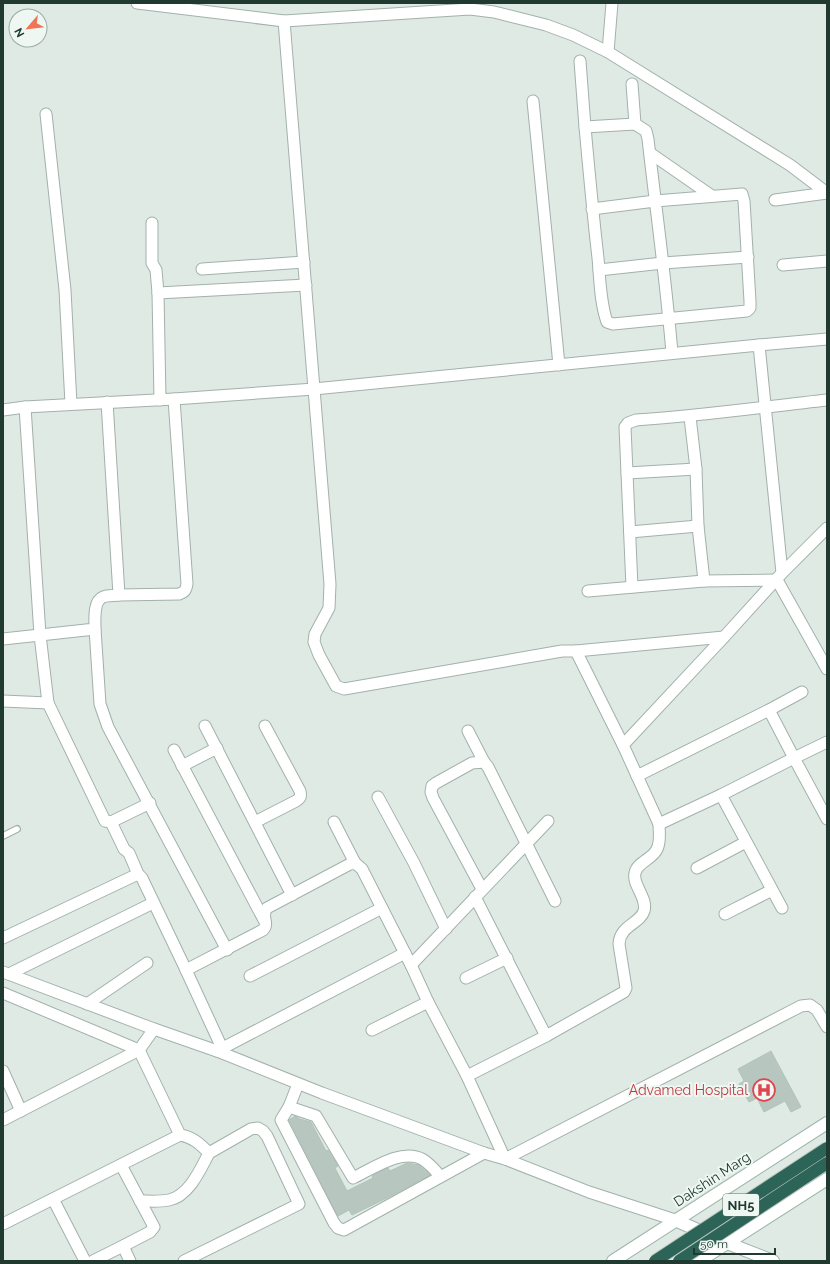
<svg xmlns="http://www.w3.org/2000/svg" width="830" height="1264" viewBox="0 0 830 1264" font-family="Raleway,sans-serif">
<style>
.building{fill:#b7c7c0;stroke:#b1c3bb}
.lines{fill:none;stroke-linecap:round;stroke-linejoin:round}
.lane-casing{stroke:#a2b1ab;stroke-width:8}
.street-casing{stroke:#a2b1ab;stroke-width:13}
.secondary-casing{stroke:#9eb5ac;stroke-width:14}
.lane{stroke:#fff;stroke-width:5.5}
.street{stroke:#fff;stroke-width:11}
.secondary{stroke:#fff;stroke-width:12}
.highway-bridge-casing{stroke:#bcc4c1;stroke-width:14;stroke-linecap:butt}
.highway-bridge{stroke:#2c6557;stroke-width:12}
.labels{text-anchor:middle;stroke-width:4;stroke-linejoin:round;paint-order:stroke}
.shield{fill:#eff7f2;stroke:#5e726b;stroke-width:1}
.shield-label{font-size:13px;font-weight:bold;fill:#203931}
.health-label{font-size:14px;fill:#be3a42;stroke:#eff7f2;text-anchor:end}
.street-label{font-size:14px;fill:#203931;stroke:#eff7f2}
</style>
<rect width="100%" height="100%" fill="#dfeae4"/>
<g class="building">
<polygon points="771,1051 801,1107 791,1112 785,1101 764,1112 757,1098 749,1102 739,1084 744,1081 738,1069"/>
<polygon points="295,1116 300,1119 311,1122 326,1151 328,1150 338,1166 335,1168 347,1191 373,1178 372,1176 381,1171 388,1168 390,1171 407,1163 419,1165 430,1175 391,1196 352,1215 349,1210 338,1216 289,1120"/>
</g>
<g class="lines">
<g class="lane-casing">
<polyline id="lane" points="3,836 17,829"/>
</g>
<g class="street-casing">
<g id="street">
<polyline points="137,3 284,21"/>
<polyline points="608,52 612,3"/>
<polyline points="580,61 585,127"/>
<polyline points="632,84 635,124"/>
<polyline points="533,101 559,365"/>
<polyline points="46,114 65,290 71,404"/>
<polyline points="650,153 712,196"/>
<polyline points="775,200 827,193"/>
<path d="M 592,209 L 655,201 L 742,194 L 744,201 L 750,301 L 750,308 L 747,311 L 613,324 L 607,322 C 600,302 600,279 598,258 C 593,215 589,171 585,127 L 635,124 L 646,131 L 648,139 C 656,210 666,281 672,353"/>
<polyline points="152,223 152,263 156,270 158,293 160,400"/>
<polyline points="783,265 827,261"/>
<polyline points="202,269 304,262"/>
<polyline points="599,270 663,263 748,257"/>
<polyline points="158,293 306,285"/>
<polyline points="759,345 827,339"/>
<path d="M 25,407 L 40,635 L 95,629 C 95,620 93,601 103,597 C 108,595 115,596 119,595 L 107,402"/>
<polyline points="3,410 25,407 174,399 314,389 330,584 329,608 315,634 314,642 319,655 336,686 344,689 562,651 576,651 623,745"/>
<polyline points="690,417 696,469 698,526 704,581"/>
<polyline points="627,473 696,469"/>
<path d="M 827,528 L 782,573 L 724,637 L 623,745 L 659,824 C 659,832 661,841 657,849 C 653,859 637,862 635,873 C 632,885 648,898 644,911 C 640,924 620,925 619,944 L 626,988 L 624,992 L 546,1036 L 467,1076 L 505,1159 L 801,1006 L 810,1005 L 817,1010 L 827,1027"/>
<polyline points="630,532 698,526"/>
<polyline points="782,573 759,345 314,389 284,21 470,9 494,12 546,25 573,35 608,52 790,165 827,193"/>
<path d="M 632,587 L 625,427 L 628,423 L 636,420 C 700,416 763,407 827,400"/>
<polyline points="588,591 704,581 777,580 827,669"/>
<path d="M 119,595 L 179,594 C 185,592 186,590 187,584 L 174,399"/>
<polyline points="95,629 100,704 108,727 227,950"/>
<polyline points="3,639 40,635 48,703 3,701"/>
<polyline points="576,651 724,637"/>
<polyline points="48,703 105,821 111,822 150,803"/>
<polyline points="769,710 802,692"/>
<polyline points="205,726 292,895"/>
<polyline points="468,731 484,762"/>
<polyline points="827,742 794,758 827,819"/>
<polyline points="174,750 264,920"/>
<polyline points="182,766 217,748"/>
<polyline points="637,776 769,710 794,758 721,795 659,824"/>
<polyline points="721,795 782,908"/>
<polyline points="378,797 414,863 446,929"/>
<path d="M 111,822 L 124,849 L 129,853 L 138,874 L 142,878 L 186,970 L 263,930 C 270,923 260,916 267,908 L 350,864 L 355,863 L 362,869 L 411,965"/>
<path d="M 255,822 L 296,801 C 301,798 301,796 300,791 L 265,726"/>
<polyline points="334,822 355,863"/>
<polyline points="697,868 746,842"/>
<polyline points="482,889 433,798 431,792 432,786 436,783 472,763 484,762 488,767 555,901"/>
<polyline points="475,897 546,1036"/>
<polyline points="725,914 772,890"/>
<polyline points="3,938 138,874"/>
<polyline points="186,970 222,1048"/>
<polyline points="3,972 154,1029 217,1051 322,1093 484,1153 505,1159 589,1192 675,1220"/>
<polyline points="9,974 153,903"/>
<polyline points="250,976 382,908"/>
<polyline points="466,978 507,958"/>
<path d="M 3,993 L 139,1050 L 180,1135 C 193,1137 200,1144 209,1153 L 251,1129 L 258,1128 L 263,1131 L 267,1136 L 299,1204 L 184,1261"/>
<polyline points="87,1004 147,963"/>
<polyline points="372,1030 428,1002"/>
<polyline points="217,1051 405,953"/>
<polyline points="3,1071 21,1111"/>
<polyline points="467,1076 428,1002 411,965 548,821"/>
<polyline points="289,1107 298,1084"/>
<polyline points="3,1120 139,1050 154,1029"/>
<polyline points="121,1165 154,1227 150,1232 123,1246"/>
<path d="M 440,1176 C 435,1170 429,1163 422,1159 C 401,1148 372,1169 353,1178 L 316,1116 L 289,1107 L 281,1120 L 334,1223 L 338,1228 L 344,1230 L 484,1153"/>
<polyline points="53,1199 85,1261"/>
<path d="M 140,1201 C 149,1201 159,1202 169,1200 C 189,1196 200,1170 209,1153"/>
<polyline points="3,1224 180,1135"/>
<polyline points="93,1261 123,1246 130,1261"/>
</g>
</g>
<g class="secondary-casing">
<g id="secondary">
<polyline points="675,1220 727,1243 773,1261"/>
<polyline points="613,1261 827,1123"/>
<polyline points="699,1261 827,1179"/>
</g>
</g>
<use href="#lane" class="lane"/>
<use href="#street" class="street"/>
<use href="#secondary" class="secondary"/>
<g class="highway-bridge-casing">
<g id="highway-bridge">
<polyline points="655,1261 827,1148"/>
<polyline points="679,1261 827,1163"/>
</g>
</g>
<use href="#highway-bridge" class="highway-bridge"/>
</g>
<defs>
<g id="hospital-ring" transform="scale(1.15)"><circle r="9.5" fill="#eff7f2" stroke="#e0444e" stroke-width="1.5"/><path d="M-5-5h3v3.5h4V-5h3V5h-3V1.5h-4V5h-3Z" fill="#e0444e"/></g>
</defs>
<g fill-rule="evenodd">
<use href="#hospital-ring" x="764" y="1090"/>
</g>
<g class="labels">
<rect class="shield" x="723" y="1194" width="36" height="22" rx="3"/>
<g class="shield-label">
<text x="741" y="1210">NH5</text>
</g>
<g class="health-label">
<text x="748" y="1095">Advamed Hospital</text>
</g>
<g class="street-label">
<text transform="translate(712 1179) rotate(-33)" y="5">Dakshin Marg</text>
</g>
</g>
<rect width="830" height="1264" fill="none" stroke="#203931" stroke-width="8"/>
<g transform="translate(28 28) rotate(242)"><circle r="19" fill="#eff7f2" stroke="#9caba5"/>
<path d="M0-3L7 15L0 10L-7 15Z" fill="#f07556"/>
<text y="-6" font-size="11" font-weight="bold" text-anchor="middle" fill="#203931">N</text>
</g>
<path d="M694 1248v6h81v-6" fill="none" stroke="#203931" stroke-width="2"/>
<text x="700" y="1248" font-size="12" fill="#203931" stroke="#eff7f2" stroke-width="3" paint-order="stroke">50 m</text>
</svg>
